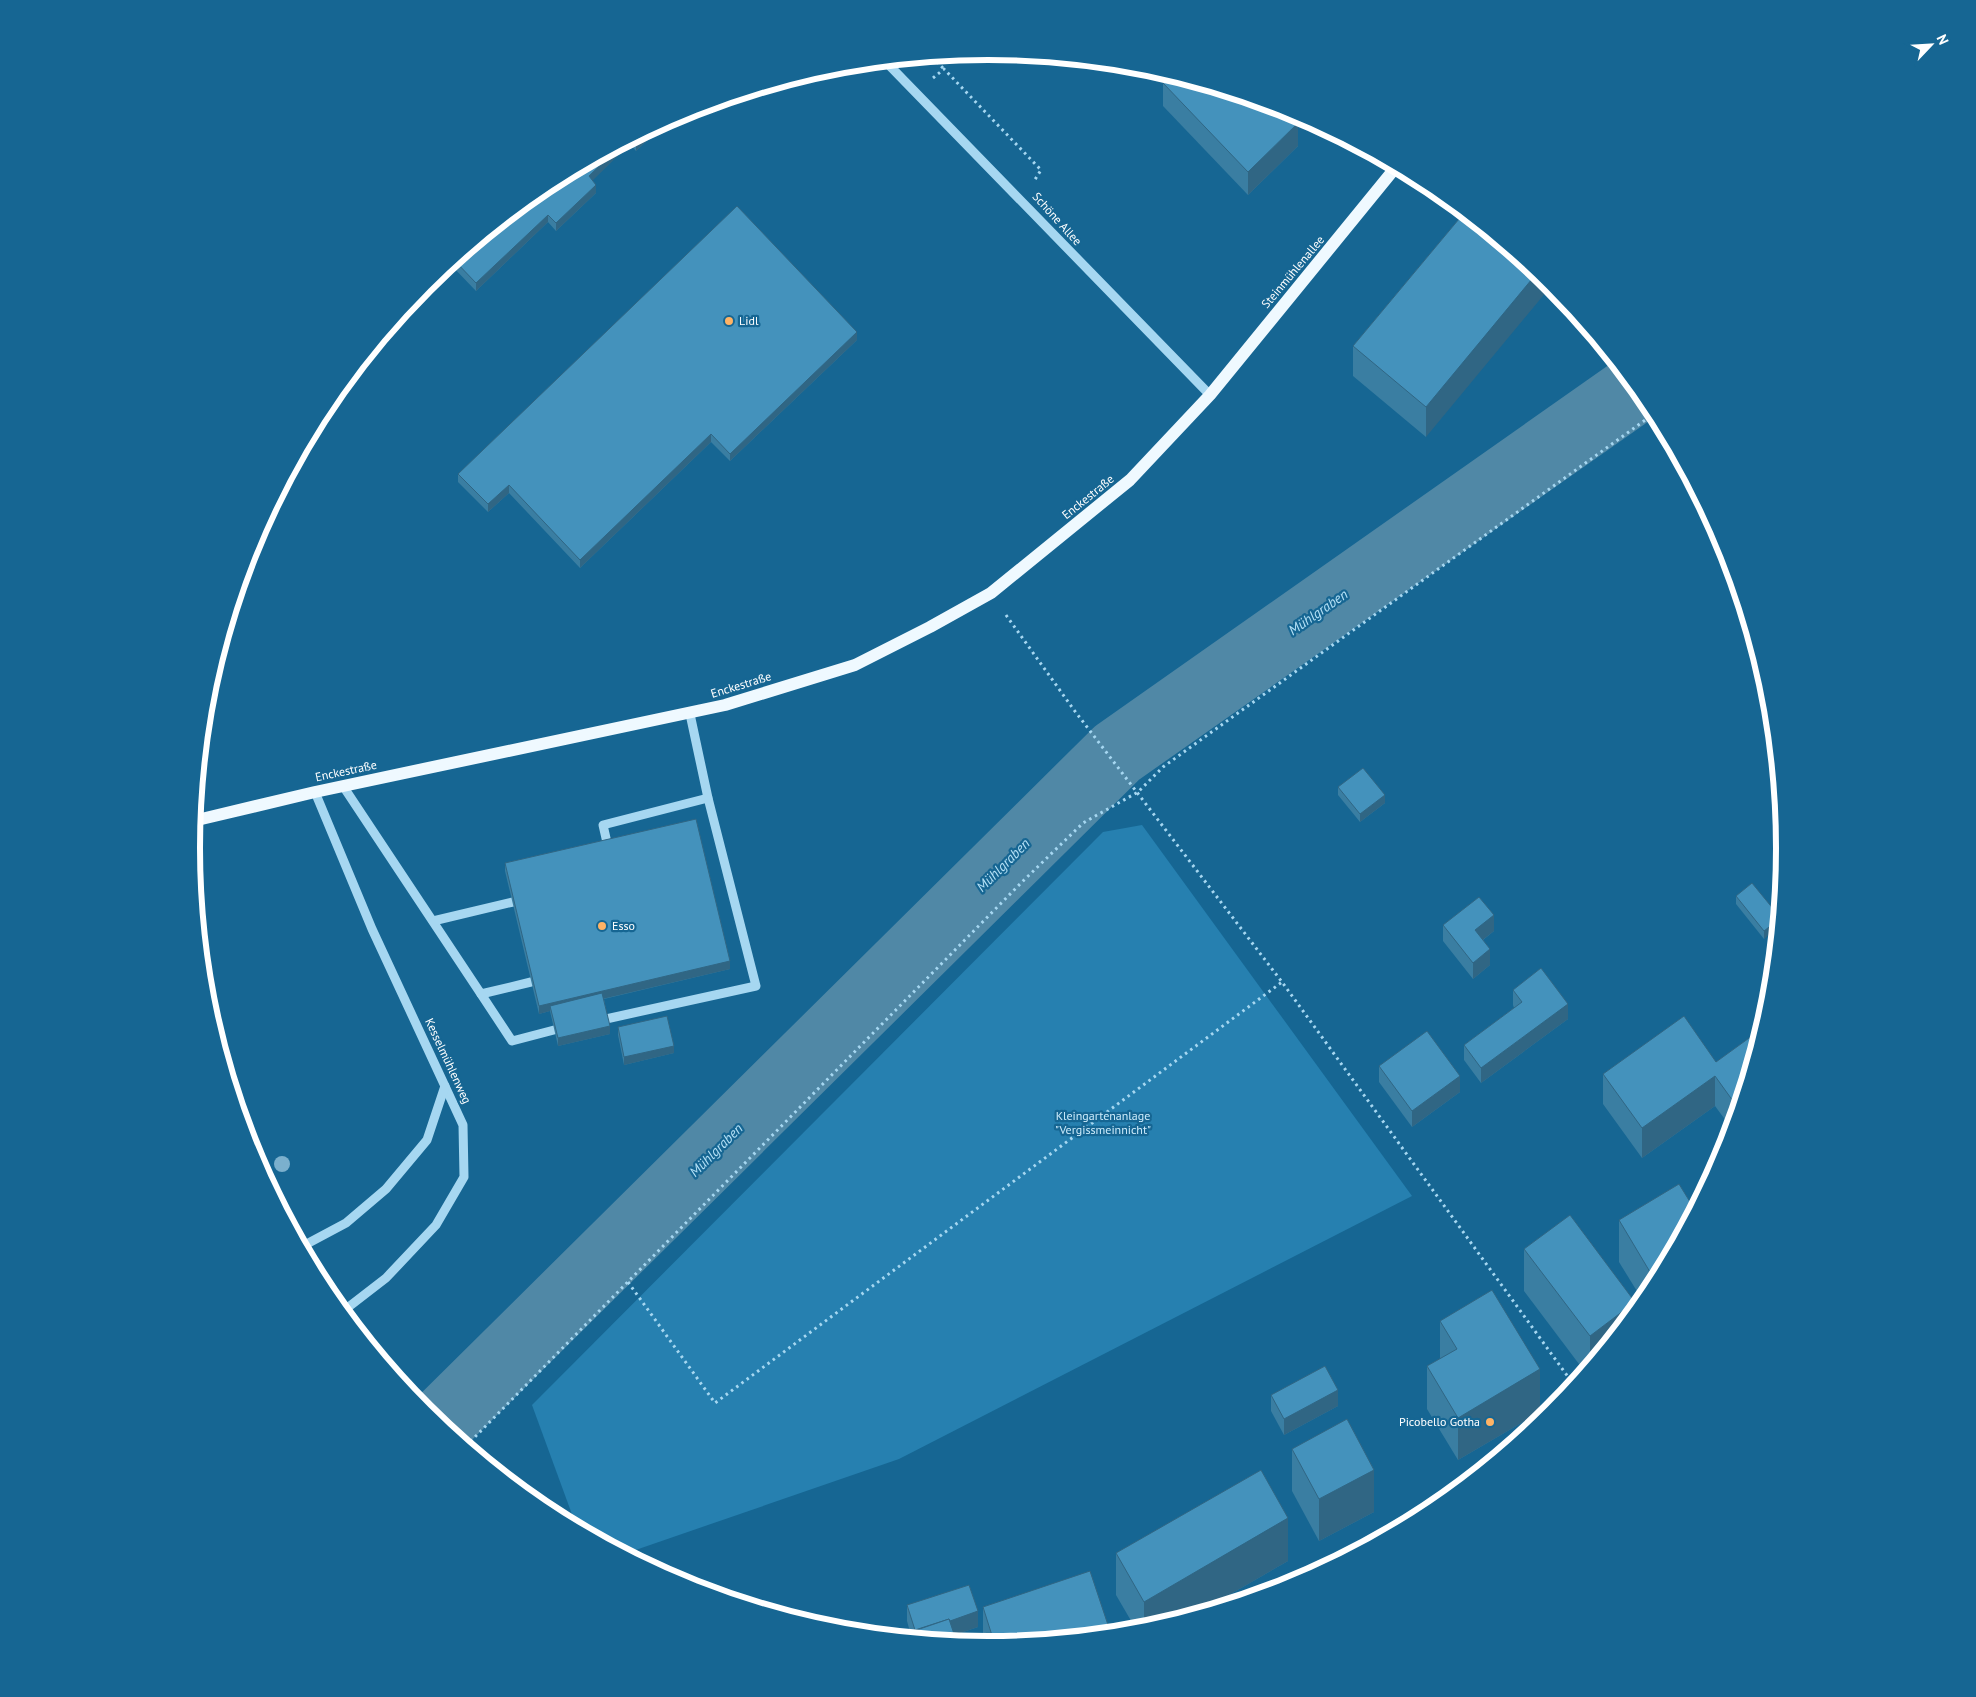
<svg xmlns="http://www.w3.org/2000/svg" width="1976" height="1697" viewBox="0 0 1976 1697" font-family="'PT Sans',sans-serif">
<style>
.green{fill:#2680b0}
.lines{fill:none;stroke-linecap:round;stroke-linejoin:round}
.river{stroke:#5088a6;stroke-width:69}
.path{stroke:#a6d7f1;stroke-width:3;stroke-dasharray:2.5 4;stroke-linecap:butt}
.minor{stroke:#a6d7f1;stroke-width:9}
.major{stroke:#eff9ff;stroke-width:12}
.tree{fill:#7bb0cd}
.wall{fill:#3a7ea2}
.shaded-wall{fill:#306684}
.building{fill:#4492bc;stroke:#306684}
.poi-dot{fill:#ffb365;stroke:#166693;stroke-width:2}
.labels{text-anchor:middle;stroke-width:4.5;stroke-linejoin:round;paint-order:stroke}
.street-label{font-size:12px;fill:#fff;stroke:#166693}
.poi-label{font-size:12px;fill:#fff;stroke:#166693;text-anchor:start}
.park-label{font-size:12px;fill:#cdecfc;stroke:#166693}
.water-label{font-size:14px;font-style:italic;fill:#b6e2f7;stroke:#166693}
.rim{fill:none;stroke:#fff;stroke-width:6}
</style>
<rect width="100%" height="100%" fill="#166693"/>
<polygon class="green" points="1142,825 1412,1196 899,1459 624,1554 577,1528 532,1405 1103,832"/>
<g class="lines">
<polyline class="river" points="439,1424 1117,753 1636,388"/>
<g class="path">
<polyline points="932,57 944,69"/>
<polyline points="933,78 944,69 1041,170 1034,181"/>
<polyline points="1006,615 1074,710 1282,982 1574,1385"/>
<polyline points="628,1282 715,1403 1282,982"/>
<polyline points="466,1446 1022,882 1083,823 1138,792 1163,767 1655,413"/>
</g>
<g class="minor">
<polyline points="885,61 1210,395"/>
<polyline points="343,786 481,994 531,982"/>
<polyline points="315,792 372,929 463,1125 464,1177 436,1225 386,1278 342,1312"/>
<polyline points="608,847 603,825 708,798"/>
<polyline points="433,921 513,902"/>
<polyline points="481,994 512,1041 554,1030"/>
<polyline points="606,1019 756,986 708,798 690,714"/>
<polyline points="301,1247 346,1223 386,1189 427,1140 445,1086"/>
</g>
<polyline class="major" points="193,821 315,792 725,705 855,665 930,627 991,593 1130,480 1210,395 1396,167"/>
</g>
<circle class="tree" cx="282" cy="1164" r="8"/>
<g class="wall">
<polygon points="1163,83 1298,146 1248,195 1163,106"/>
<polygon points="670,119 636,151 630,144 592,180 596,193 556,231 548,222 476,291 450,264 545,185"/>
<polygon points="1464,213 1426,437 1353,376 1353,346"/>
<polygon points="857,340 730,461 711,442 580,568 509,493 488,512 458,482 458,474"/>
<polygon points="1338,787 1385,803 1360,822 1338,795"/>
<polygon points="505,863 730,969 604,999 610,1034 558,1046 550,1011 539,1014 505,871"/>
<polygon points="1736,896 1779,916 1764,939 1736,904"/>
<polygon points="1443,925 1494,931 1483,940 1490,965 1473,979 1443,941"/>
<polygon points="1513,990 1568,1019 1481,1083 1464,1060 1464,1045 1514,1008 1513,1005"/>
<polygon points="618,1027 674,1053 624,1065 618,1035"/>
<polygon points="1759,1039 1732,1129 1715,1106 1642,1158 1603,1104 1603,1074 1716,1062"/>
<polygon points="1379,1066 1460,1092 1412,1127 1379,1082"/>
<polygon points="1695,1210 1651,1292 1643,1301 1619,1262 1619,1220"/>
<polygon points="1524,1249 1635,1311 1585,1372 1524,1291"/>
<polygon points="1440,1321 1540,1412 1458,1460 1427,1409 1427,1366 1440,1359"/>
<polygon points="1271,1395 1338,1406 1284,1435 1271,1411"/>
<polygon points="1292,1449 1374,1512 1319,1541 1292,1491"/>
<polygon points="1116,1553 1288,1561 1194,1615 1143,1630 1137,1631 1116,1595"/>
<polygon points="907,1605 978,1627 954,1635 910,1632 907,1621"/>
<polygon points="983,1607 1108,1634 988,1646 983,1645"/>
</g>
<g class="shaded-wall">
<polygon points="670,119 636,151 636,143 651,129"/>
<polygon points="1298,123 1298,146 1248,195 1248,172"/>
<polygon points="630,140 630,144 589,184 589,176 621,145"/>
<polygon points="596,185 596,193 556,231 556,223"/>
<polygon points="548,215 548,222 476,291 476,283"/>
<polygon points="1537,273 1552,285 1426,437 1426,407"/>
<polygon points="857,332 857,340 730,461 730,454"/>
<polygon points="711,434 711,442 580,568 580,560"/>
<polygon points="509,485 509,493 488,512 488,504"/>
<polygon points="1385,795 1385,803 1360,822 1360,814"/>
<polygon points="1494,915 1494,931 1475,946 1475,930"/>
<polygon points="1778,920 1777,928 1764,939 1764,931"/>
<polygon points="1490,949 1490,965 1473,979 1473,963"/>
<polygon points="730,961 730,969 551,1011 550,1006 550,1011 539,1014 539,1006"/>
<polygon points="1568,1004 1568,1019 1481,1083 1481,1068"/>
<polygon points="610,1026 610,1034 558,1046 558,1038"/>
<polygon points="674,1046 674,1053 624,1065 624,1057"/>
<polygon points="1460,1076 1460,1092 1412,1127 1412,1111"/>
<polygon points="1715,1076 1715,1106 1642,1158 1642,1128"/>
<polygon points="1635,1302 1635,1311 1590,1366 1590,1336"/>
<polygon points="1540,1369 1540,1412 1458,1460 1458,1418"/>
<polygon points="1338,1390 1338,1406 1284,1435 1284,1419"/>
<polygon points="1374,1470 1374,1512 1319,1541 1319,1499"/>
<polygon points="1288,1518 1288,1561 1194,1615 1144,1630 1144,1602"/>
<polygon points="978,1611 978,1627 937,1641 916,1632"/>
<polygon points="1108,1625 1108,1634 1070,1638"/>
</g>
<g class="building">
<polygon points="1171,75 1285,110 1298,123 1248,172 1163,83"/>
<polygon points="651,129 636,143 632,139"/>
<polygon points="621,145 589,176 596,185 556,223 548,215 476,283 454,260 545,185"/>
<polygon points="737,206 857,332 730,454 711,434 580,560 509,485 488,504 458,474"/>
<polygon points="1464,213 1537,273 1426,407 1353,346"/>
<polygon points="1363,768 1385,795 1360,814 1338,787"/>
<polygon points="696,819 730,961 539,1006 505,863"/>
<polygon points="1752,883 1779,916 1778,920 1764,931 1736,896"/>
<polygon points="1479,897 1494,915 1475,930 1490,949 1473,963 1443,925"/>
<polygon points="1541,968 1568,1004 1481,1068 1464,1045 1522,1002 1513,990"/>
<polygon points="602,993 610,1026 558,1038 550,1006"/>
<polygon points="667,1016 674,1046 624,1057 618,1027"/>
<polygon points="1684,1016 1716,1062 1756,1033 1759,1039 1738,1108 1715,1076 1642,1128 1603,1074"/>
<polygon points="1427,1031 1460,1076 1412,1111 1379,1066"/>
<polygon points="1679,1184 1695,1210 1656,1282 1619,1220"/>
<polygon points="1570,1215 1635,1302 1590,1336 1524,1249"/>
<polygon points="1492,1290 1540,1369 1458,1418 1427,1366 1457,1349 1440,1321"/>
<polygon points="1325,1366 1338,1390 1284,1419 1271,1395"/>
<polygon points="1347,1419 1374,1470 1319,1499 1292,1449"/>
<polygon points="490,1456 495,1471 481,1459"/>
<polygon points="1261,1470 1288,1518 1144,1602 1116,1553"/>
<polygon points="1090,1571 1108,1625 1070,1638 995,1645 983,1607"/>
<polygon points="969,1585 978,1611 950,1621 949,1619 915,1630 907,1605"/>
<polygon points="949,1619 957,1643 896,1637"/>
</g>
<g class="poi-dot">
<circle cx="729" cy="321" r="5"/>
<circle cx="602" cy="926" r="5"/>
<circle cx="1490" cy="1422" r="5"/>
</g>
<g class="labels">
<g class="street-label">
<text transform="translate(1057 219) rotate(48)" y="4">Schöne Allee</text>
<text transform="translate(1293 272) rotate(-50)" y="4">Steinmühlenallee</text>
<text transform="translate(1088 497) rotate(-39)" y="4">Enckestraße</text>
<text transform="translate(741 685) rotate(-17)" y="4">Enckestraße</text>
<text transform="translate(346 771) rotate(-12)" y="4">Enckestraße</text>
<text transform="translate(448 1061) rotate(65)" y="4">Kesselmühlenweg</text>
</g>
<g class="poi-label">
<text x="739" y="325">Lidl</text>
<text x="612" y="930">Esso</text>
<text x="1480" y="1426" text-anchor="end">Picobello Gotha</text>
</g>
<g class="park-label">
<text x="1103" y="1120">Kleingartenanlage<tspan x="1103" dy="14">"Vergissmeinnicht"</tspan></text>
</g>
<g class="water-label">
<text transform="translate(1318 612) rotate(-35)" y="5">Mühlgraben</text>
<text transform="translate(1003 865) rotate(-45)" y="5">Mühlgraben</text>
<text transform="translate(716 1150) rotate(-45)" y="5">Mühlgraben</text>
</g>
</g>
<path d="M0 0H1976V1697H0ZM200 848a788 788 0 1 1 1576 0a788 788 0 1 1-1576 0Z" fill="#166693" fill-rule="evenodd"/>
<path class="rim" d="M200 848a788 788 0 1 1 1576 0a788 788 0 1 1-1576 0Z"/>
<g transform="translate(1931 45) rotate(65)" stroke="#166693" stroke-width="4" paint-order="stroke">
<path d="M0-4L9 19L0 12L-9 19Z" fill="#ffffff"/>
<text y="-8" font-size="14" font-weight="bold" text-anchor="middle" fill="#ffffff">N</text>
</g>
</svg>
